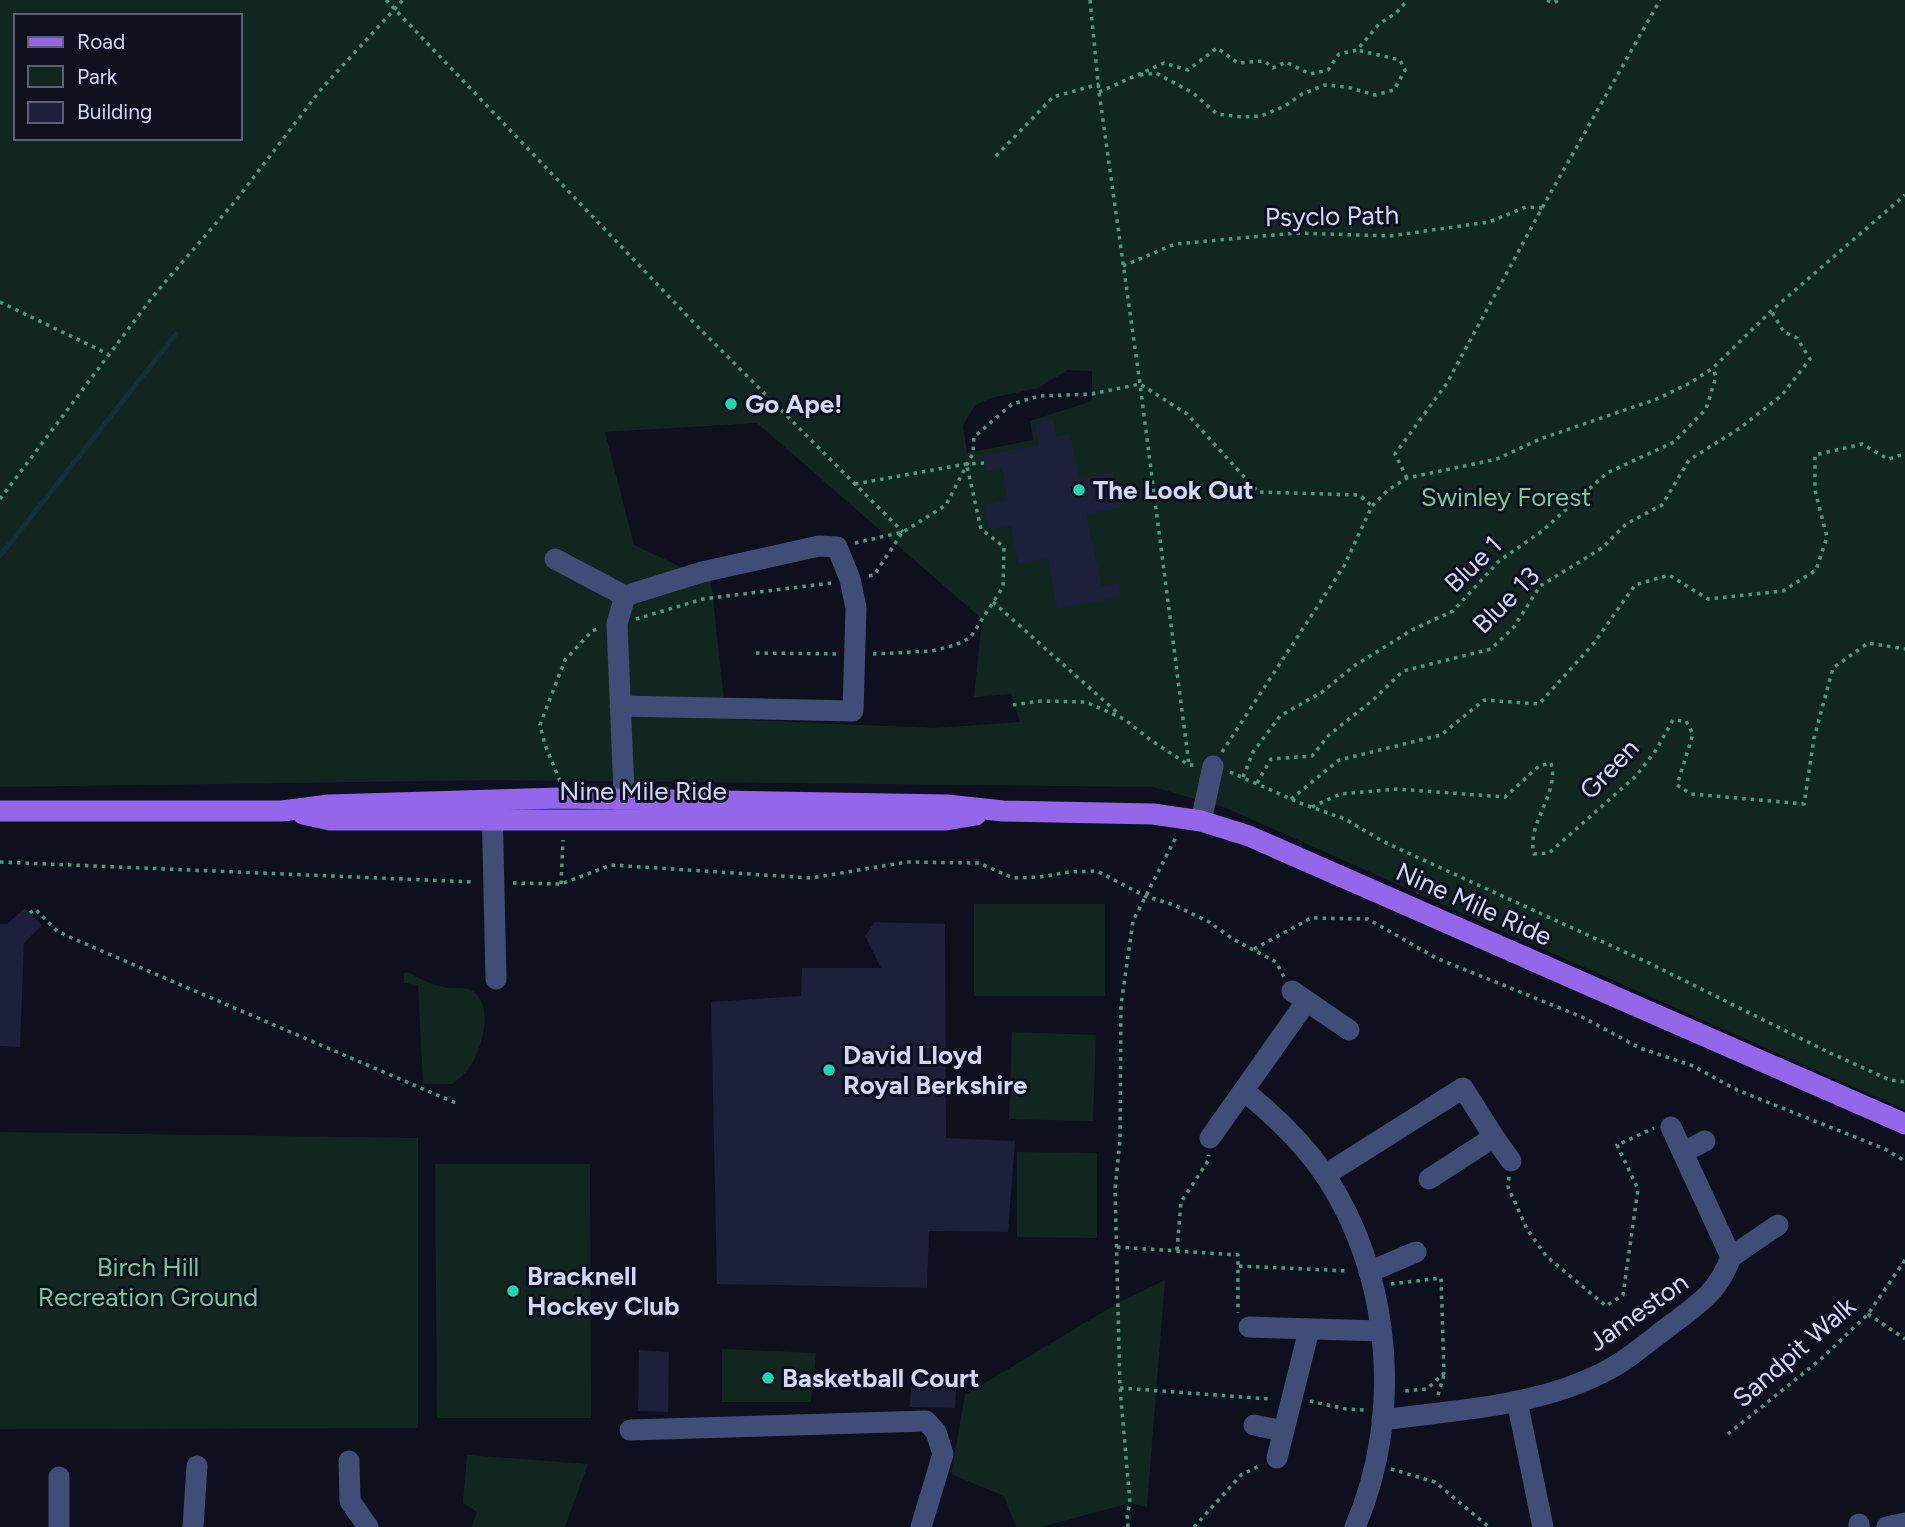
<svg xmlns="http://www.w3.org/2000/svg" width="1905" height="1527" viewBox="0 0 1905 1527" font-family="Figtree,sans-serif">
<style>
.green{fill:#122620;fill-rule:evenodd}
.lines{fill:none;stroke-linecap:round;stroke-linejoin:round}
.stream{stroke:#132f3c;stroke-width:5}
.building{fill:#1d203b}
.path{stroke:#3da07e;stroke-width:3.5;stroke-dasharray:3.5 5;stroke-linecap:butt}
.minor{stroke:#404d76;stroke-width:21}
.major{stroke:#9366ea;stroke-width:21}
.poi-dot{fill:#1ed8b5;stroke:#0e101d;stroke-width:2.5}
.labels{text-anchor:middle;stroke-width:6;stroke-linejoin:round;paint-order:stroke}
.street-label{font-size:26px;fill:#d1d7f9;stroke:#0e101d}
.poi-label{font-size:26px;font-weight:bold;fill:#d1d7f9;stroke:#0e101d;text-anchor:start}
.park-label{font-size:26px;fill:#67ce97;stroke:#0e101d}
</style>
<rect width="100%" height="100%" fill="#0e101d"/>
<g class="green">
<path d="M 0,0 L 1905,0 L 1905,1110 L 1226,808 L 1153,787 L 496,780 L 0,787 ZM 16,16 L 240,16 L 240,138 L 16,138 ZM 1068,370 L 1092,371 L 1092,401 L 1030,421 L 1033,440 L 967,453 L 963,426 L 975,405 L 991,398 L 1038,388 ZM 757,423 L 982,619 L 974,697 L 1011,694 L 1020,722 L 935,728 L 726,719 L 711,581 L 634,545 L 605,432 Z"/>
<rect x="974" y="904" width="131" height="92"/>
<path d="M 408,972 C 420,979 430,984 443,987 C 454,990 465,985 475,993 C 494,1009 481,1053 468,1069 C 464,1075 457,1080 452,1084 L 423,1084 L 418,985 L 404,983 L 404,973 Z"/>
<polygon points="1012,1032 1096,1035 1093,1121 1009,1119"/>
<polygon points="0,1132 418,1138 418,1428 0,1429"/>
<polygon points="1017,1152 1097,1153 1097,1238 1017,1237"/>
<polygon points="435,1164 590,1164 591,1418 437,1418"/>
<polygon points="1165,1280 1147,1507 1130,1503 1041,1527 1016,1527 1004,1496 951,1474 965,1395 1118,1303"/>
<polygon points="722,1349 816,1353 811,1402 722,1402"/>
<polygon points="467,1455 588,1464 565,1527 472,1527 477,1512 463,1503"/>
</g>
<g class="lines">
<polyline class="stream" points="0,556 176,334"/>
</g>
<g class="building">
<polygon points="1053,420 1056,437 1070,434 1079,479 1114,472 1121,508 1086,514 1102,586 1119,583 1121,597 1057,609 1048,558 1018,564 1011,526 989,530 984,505 1008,500 1002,468 986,471 983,455 1039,445 1035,423"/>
<polygon points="25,908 42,925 24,943 20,1047 0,1046 0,924 7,924"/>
<polygon points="875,922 945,924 946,1138 1015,1141 1008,1232 929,1231 927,1288 717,1284 711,1002 801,996 802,968 881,968 865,936"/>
<polygon points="639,1350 669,1352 668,1412 638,1411"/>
<polygon points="912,1373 957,1373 955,1408 910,1407"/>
</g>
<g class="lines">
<g class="path">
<polyline points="386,0 698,327 903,532"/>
<polyline points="1090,0 1099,92 1140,384 1189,765"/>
<polyline points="1547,0 1553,3 1559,0"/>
<polyline points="1140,75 1156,73 1193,93 1217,114 1242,117 1261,116 1285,106 1302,94 1325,85 1347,87 1375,95 1394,90 1405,70 1400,60 1357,50"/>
<polyline points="1099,92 1164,63 1188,70 1217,48 1238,63 1264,61 1273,68 1286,62 1310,74 1328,70 1339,54 1357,50 1379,24 1396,13 1408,0"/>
<polyline points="996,156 1053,97 1099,84"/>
<polyline points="1123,266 1175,244 1296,233 1390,236 1489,222 1526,207 1542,208"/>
<polyline points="0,302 108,354"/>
<polyline points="1407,478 1395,454 1447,383 1542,208 1660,0"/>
<polyline points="855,484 966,464 984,463"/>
<polyline points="0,499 154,295 237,199 322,88 403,0"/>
<polyline points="855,543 903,532 946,505 973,453 974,437 1012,404 1039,396 1092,394 1140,384 1187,414 1258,492 1359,495 1372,506"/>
<polyline points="869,576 874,575 902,533"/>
<polyline points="993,602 1120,715"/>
<polyline points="636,619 703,599 831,583"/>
<polyline points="756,653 838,654"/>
<polyline points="873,654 932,651 955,645 970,638 1003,587 1004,547 981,529 967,466"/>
<polyline points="1013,705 1041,701 1086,702 1124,719 1152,741 1189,765 1195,765"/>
<polyline points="1222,752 1344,566 1372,506 1388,490 1407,478 1497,459 1540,439 1657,399 1690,383 1713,368 1771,311 1905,195"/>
<polyline points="1230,772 1300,803 1345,819 1384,842 1649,963 1830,1053 1890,1080 1905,1082"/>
<polyline points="1243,777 1253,752 1280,716 1322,692 1354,666 1412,630 1453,611 1499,561 1542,531 1607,473 1674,442 1706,409 1716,377 1713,368"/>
<polyline points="560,781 545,745 540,725 565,660 592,631 597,629"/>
<polyline points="1257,783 1271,759 1312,756 1329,735 1373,700 1403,671 1491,649 1514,627 1540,586 1602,548 1626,524 1662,505 1689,460 1740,428 1782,395 1810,359 1797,338 1784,332 1771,311"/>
<polyline points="1291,799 1339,760 1441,735 1484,700 1539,704 1594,643 1635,585 1669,575 1708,599 1783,591 1816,570 1827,537 1815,490 1815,455 1862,444 1888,459 1905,454"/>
<path d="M 1312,807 L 1340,794 L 1397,789 L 1505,797 L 1539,766 L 1551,763 C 1560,794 1526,823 1534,854 L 1549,853 L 1636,776 L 1656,750 L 1673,720 L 1686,721 L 1693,734 L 1677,785 L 1691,794 L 1804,804 L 1814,738 L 1833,668 L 1868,643 L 1905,649"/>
<polyline points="0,862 474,882"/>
<polyline points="513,883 561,884 611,865 811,878 907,862 979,863 1013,878 1040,877 1069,872 1097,871 1145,896 1174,905 1209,922 1233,939 1276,962 1284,977"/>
<polyline points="561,884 563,840"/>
<polyline points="30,913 35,909 57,931 74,939 458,1104"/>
<polyline points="1254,949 1311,918 1368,919 1436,958 1582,1017 1640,1048 1693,1066 1737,1090 1885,1149 1905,1161"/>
<polyline points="1509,1177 1508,1187 1527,1229 1546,1256 1606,1306 1623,1295 1638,1189 1617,1145 1654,1128"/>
<polyline points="1117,1247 1238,1255 1238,1313"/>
<polyline points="1177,1250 1181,1202 1208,1161 1209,1155"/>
<polyline points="1239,1266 1349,1271"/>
<polyline points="1391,1284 1441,1278 1444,1373 1427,1389 1404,1391"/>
<polyline points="1868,1314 1905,1339"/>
<polyline points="1120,1388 1271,1399"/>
<polyline points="1438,1395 1444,1375"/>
<polyline points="1310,1401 1346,1409 1364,1410"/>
<polyline points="1728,1434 1821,1359 1868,1314 1905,1260"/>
<polyline points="1391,1469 1435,1482 1489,1527"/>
<polyline points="1128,1527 1127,1515 1130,1503 1120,1388 1115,1189 1120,1141 1121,1005 1133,921 1177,835"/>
<polyline points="1194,1527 1241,1475 1259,1466"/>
</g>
<g class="minor">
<polyline points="555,559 625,596"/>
<polyline points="620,706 853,711 856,608 850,579 837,547 819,546 702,572 625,596 617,624 625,817"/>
<polyline points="492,803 496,979"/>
<polyline points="1201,821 1213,766"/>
<polyline points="1292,991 1349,1030"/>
<path d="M 1244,1091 C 1274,1115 1303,1143 1325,1175 C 1392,1275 1403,1417 1355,1527"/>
<polyline points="1210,1138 1306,1002"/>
<polyline points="1684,1152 1705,1141"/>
<polyline points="1325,1175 1463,1088 1494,1137 1511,1161"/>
<polyline points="1429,1179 1494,1137"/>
<polyline points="1731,1257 1778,1225"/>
<polyline points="1369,1272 1416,1252"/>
<polyline points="1249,1327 1381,1331"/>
<polyline points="1517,1401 1543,1527"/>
<path d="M 1382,1420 C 1455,1410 1535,1407 1602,1373 C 1627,1361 1649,1341 1672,1324 C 1700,1303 1718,1292 1731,1257 L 1671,1127"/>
<polyline points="1254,1425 1283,1431"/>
<polyline points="630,1430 926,1421 936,1432 943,1454 921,1527"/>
<polyline points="1277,1458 1309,1330"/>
<polyline points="349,1461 350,1501 368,1527"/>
<polyline points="59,1477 59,1527"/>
<polyline points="1859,1524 1859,1527"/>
<polyline points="193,1527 197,1466"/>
<polyline points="1887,1527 1905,1523"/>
</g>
<g class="major">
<polyline points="0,811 282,811 329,805 561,798 947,805 1003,811 1153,814 1201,821 1249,836 1905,1124"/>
<polyline points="303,814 330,820 946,820 976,815"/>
</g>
</g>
<g class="poi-dot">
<circle cx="731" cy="404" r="7"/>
<circle cx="1079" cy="490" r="7"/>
<circle cx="829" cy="1070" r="7"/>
<circle cx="513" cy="1291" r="7"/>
<circle cx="768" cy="1378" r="7"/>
</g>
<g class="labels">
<g class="street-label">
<text transform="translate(1332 216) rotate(-1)" y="9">Psyclo Path</text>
<text transform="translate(1473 564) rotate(-44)" y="9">Blue 1</text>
<text transform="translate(1506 600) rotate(-45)" y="9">Blue 13</text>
<text transform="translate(1609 769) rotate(-46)" y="9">Green</text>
<text x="643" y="800">Nine Mile Ride</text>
<text transform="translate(1474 904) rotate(24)" y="9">Nine Mile Ride</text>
<text transform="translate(1638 1312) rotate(-35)" y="9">Jameston</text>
<text transform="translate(1794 1352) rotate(-41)" y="9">Sandpit Walk</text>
</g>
<g class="poi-label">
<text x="745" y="413">Go Ape!</text>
<text x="1093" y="499">The Look Out</text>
<text x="843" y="1064">David Lloyd<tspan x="843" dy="30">Royal Berkshire</tspan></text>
<text x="527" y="1285">Bracknell<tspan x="527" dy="30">Hockey Club</tspan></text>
<text x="782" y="1387">Basketball Court</text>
</g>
<g class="park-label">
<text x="1506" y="506">Swinley Forest</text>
<text x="148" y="1276">Birch Hill<tspan x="148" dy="30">Recreation Ground</tspan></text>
</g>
</g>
<rect x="14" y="14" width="228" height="126" fill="#0e101d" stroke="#5c6075" stroke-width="2"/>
<rect x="28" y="37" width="35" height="10" fill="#9366ea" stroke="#5c6075" stroke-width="2"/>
<text x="77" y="49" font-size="21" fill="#d1d7f9">Road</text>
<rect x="28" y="66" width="35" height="21" fill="#122620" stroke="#5c6075" stroke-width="2"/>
<text x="77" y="84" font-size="21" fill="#d1d7f9">Park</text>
<rect x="28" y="102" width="35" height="21" fill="#1d203b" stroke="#5c6075" stroke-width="2"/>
<text x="77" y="119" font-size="21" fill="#d1d7f9">Building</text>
</svg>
